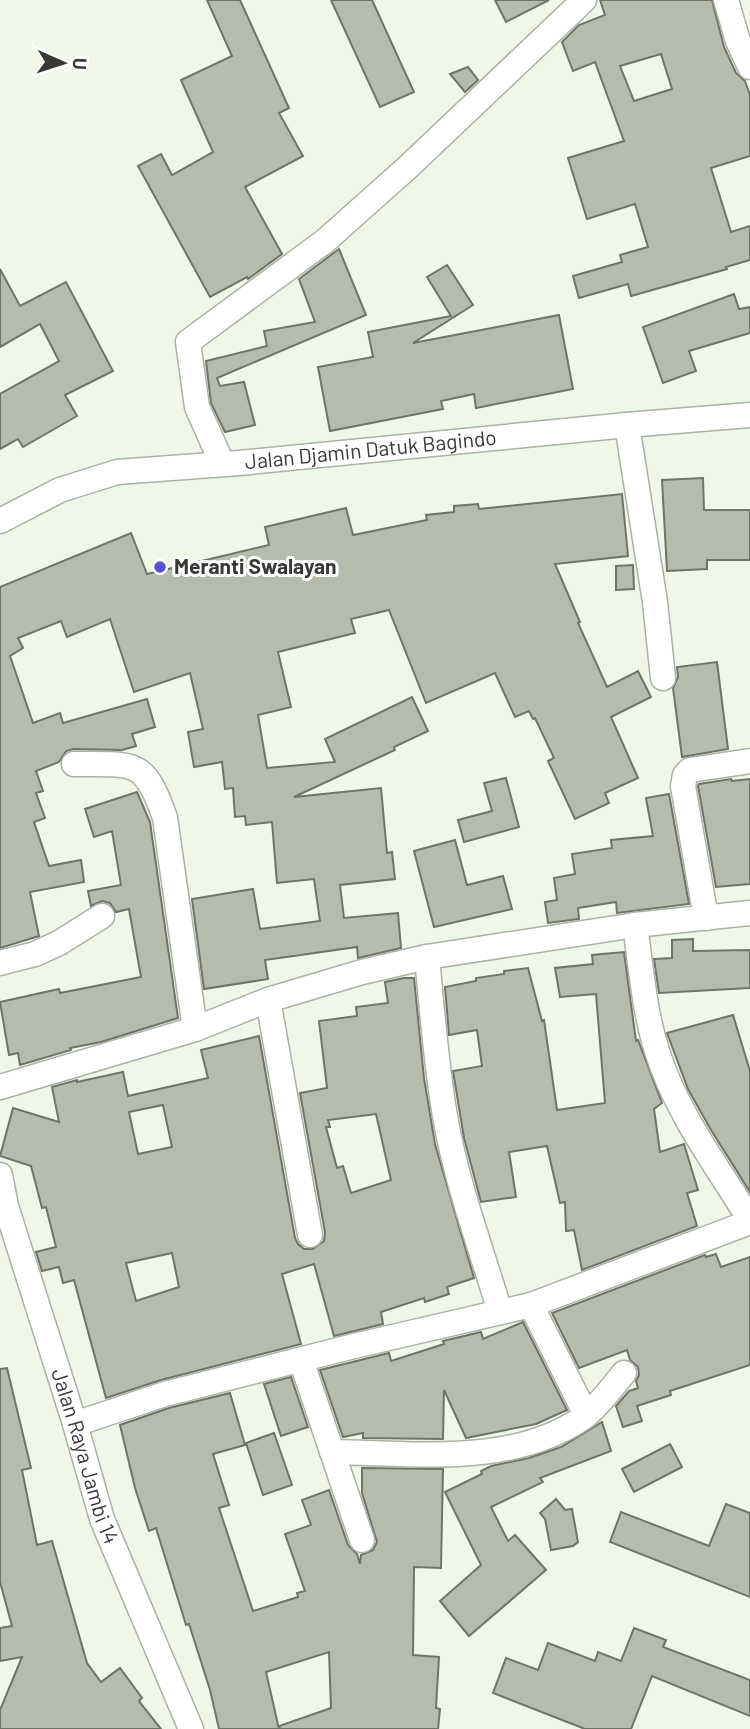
<svg xmlns="http://www.w3.org/2000/svg" width="750" height="1729" viewBox="0 0 750 1729" font-family="Barlow,sans-serif">
<style>
.building{fill:#b5bcae;stroke:#6e7568;stroke-width:2;fill-rule:evenodd}
.lines{fill:none;stroke-linecap:round;stroke-linejoin:round}
.minor-casing{stroke:#aab2a3;stroke-width:27}
.minor{stroke:#fff;stroke-width:24}
.poi-dot{fill:#5853cb;stroke:#fff;stroke-width:2.5}
.labels{text-anchor:middle;stroke-width:6;stroke-linejoin:round;paint-order:stroke}
.street-label{font-size:21px;fill:#373a34;stroke:#fff}
.poi-label{font-size:21px;font-weight:bold;fill:#373a34;stroke:#fff;text-anchor:start}
</style>
<rect width="100%" height="100%" fill="#eff7e8"/>
<g class="building">
<polygon points="207,0 240,0 289,108 279,113 303,156 245,187 282,254 248,279 247,277 210,297 138,166 161,154 172,175 213,152 181,80 232,56"/>
<polygon points="331,0 372,0 414,92 380,107"/>
<polygon points="495,0 549,0 506,22"/>
<path d="M 600,0 L 712,0 L 724,47 L 736,73 L 745,81 L 750,95 L 750,156 L 711,168 L 731,232 L 750,226 L 750,260 L 726,267 L 727,269 L 631,296 L 628,284 L 579,298 L 573,276 L 622,262 L 620,255 L 648,247 L 635,204 L 587,219 L 568,158 L 624,141 L 595,62 L 573,71 L 562,42 L 579,25 L 605,15 ZM 661,54 L 672,89 L 634,101 L 620,66 Z"/>
<polygon points="468,67 478,80 465,92 450,74"/>
<polygon points="339,249 366,315 217,378 220,386 244,382 255,425 225,432 211,403 206,361 267,346 264,331 315,322 299,279"/>
<polygon points="447,265 473,305 413,343 559,315 573,389 476,408 474,394 441,401 443,409 330,431 318,367 373,357 368,332 451,316 427,277"/>
<polygon points="0,269 20,306 66,282 113,371 65,395 77,416 23,447 18,439 0,449 0,394 59,361 40,324 0,347"/>
<polygon points="734,294 739,309 750,307 750,333 689,351 696,371 663,383 643,327"/>
<polygon points="703,478 704,510 750,510 750,560 707,560 707,569 667,571 662,480"/>
<polygon points="622,494 628,556 555,564 580,622 578,623 607,687 638,671 651,697 611,717 638,778 605,793 609,803 575,819 548,761 554,758 535,718 533,719 529,711 515,717 495,673 426,703 389,610 351,619 355,633 278,652 291,707 258,715 267,768 335,762 325,739 412,697 428,731 394,747 395,750 294,797 381,788 387,853 392,852 395,879 340,885 344,918 398,913 401,948 358,958 357,947 265,960 268,979 204,989 192,899 253,889 260,929 320,921 314,879 277,883 272,822 246,825 245,816 235,817 233,788 225,789 222,762 194,767 188,732 203,729 190,673 134,692 110,619 67,637 61,621 18,638 23,648 10,656 33,723 60,713 63,723 147,699 155,727 132,734 136,746 122,750 73,749 66,751 59,762 36,771 43,791 36,793 45,818 34,822 49,866 81,860 84,882 30,892 39,936 0,948 0,587 131,533 147,574 269,545 265,527 346,508 353,535 427,520 426,515 454,512 454,506 478,504 479,509"/>
<polygon points="633,565 634,589 616,590 616,566"/>
<polygon points="717,662 728,749 682,757 673,688 678,677 677,667"/>
<polygon points="506,778 519,827 464,842 458,820 492,811 484,783"/>
<polygon points="731,779 732,781 750,779 750,884 716,887 698,786 699,784"/>
<polygon points="137,792 150,822 178,1018 101,1042 70,1048 71,1050 20,1065 18,1053 9,1055 0,1002 59,989 60,993 141,977 129,909 116,912 110,903 102,901 91,906 88,891 121,885 112,831 94,837 85,809"/>
<polygon points="669,794 689,904 617,913 616,902 578,908 579,919 548,923 545,902 557,900 554,878 575,874 572,854 612,848 611,840 653,836 646,798"/>
<polygon points="455,840 467,885 503,876 512,909 434,927 414,851"/>
<polygon points="693,939 693,951 750,950 750,988 659,993 654,959 672,958 672,940"/>
<polygon points="624,952 636,1041 638,1040 662,1103 654,1109 660,1152 684,1144 698,1190 687,1193 697,1226 582,1270 574,1230 566,1231 565,1202 560,1203 547,1146 509,1152 516,1197 481,1202 464,1138 453,1071 482,1066 477,1030 449,1035 445,987 476,981 476,978 504,974 504,971 528,968 542,1021 544,1020 557,1110 605,1103 596,994 560,997 555,968 593,964 592,955"/>
<path d="M 404,978 L 414,978 L 424,1078 L 435,1144 L 474,1278 L 447,1287 L 449,1294 L 425,1302 L 424,1298 L 381,1312 L 383,1324 L 334,1336 L 314,1264 L 282,1274 L 301,1344 L 161,1380 L 106,1398 L 74,1280 L 63,1283 L 59,1267 L 42,1271 L 36,1252 L 56,1247 L 46,1207 L 42,1208 L 31,1166 L 0,1156 L 13,1108 L 59,1122 L 52,1087 L 77,1080 L 77,1082 L 123,1072 L 128,1096 L 208,1078 L 201,1050 L 259,1036 L 295,1238 L 298,1244 L 304,1249 L 313,1249 L 324,1241 L 325,1232 L 300,1093 L 327,1088 L 319,1021 L 357,1016 L 356,1007 L 388,1003 L 385,982 ZM 163,1105 L 172,1147 L 138,1154 L 129,1112 ZM 376,1114 L 391,1180 L 351,1193 L 343,1166 L 337,1168 L 326,1127 L 330,1127 L 328,1120 ZM 172,1253 L 179,1287 L 136,1301 L 126,1263 Z"/>
<polygon points="733,1015 750,1071 750,1192 711,1130 688,1089 667,1033"/>
<polygon points="716,1254 721,1267 750,1257 750,1365 670,1391 671,1395 637,1406 642,1421 623,1427 616,1406 629,1391 638,1388 636,1381 639,1375 638,1367 630,1360 627,1350 579,1368 552,1313 705,1255 706,1257"/>
<polygon points="523,1322 567,1410 536,1424 466,1438 444,1390 443,1439 363,1438 363,1433 343,1437 320,1370 389,1353 391,1361 444,1344 443,1341 481,1332 483,1339"/>
<polygon points="7,1368 31,1468 22,1470 37,1545 52,1541 87,1663 101,1682 120,1668 142,1698 139,1701 161,1729 0,1729 0,1710 22,1657 0,1661 0,1628 12,1626 0,1582 0,1369"/>
<polygon points="291,1377 308,1427 281,1436 264,1384"/>
<polygon points="230,1393 245,1445 213,1454 229,1505 219,1508 253,1611 298,1597 297,1593 305,1591 285,1534 311,1525 302,1500 329,1490 348,1545 357,1554 360,1564 361,1555 373,1550 377,1542 362,1493 362,1468 443,1469 441,1568 414,1567 413,1655 439,1657 436,1708 440,1709 438,1729 280,1729 279,1726 331,1708 329,1652 266,1672 279,1729 219,1729 210,1690 189,1624 186,1625 156,1528 149,1531 135,1488 120,1425 169,1408"/>
<polygon points="602,1422 611,1451 540,1478 543,1482 491,1507 508,1541 515,1535 546,1570 469,1636 440,1601 481,1565 445,1492 482,1474 481,1471 491,1466 529,1458 561,1447"/>
<polygon points="274,1433 292,1485 263,1495 246,1443"/>
<polygon points="670,1444 682,1467 634,1492 622,1469"/>
<polygon points="556,1499 565,1510 572,1509 578,1542 573,1546 551,1550 545,1519 540,1513"/>
<polygon points="726,1504 750,1513 750,1597 610,1542 621,1512 709,1546"/>
<polygon points="634,1628 666,1640 663,1647 750,1680 750,1716 652,1676 631,1729 585,1729 493,1693 506,1658 538,1670 548,1643 595,1661 598,1652 621,1661"/>
</g>
<g class="lines">
<g class="minor-casing">
<g id="minor">
<polyline points="726,0 738,41 750,67"/>
<polyline points="627,425 655,602 663,678"/>
<polyline points="222,463 197,407 188,342 325,241 408,167 584,0"/>
<path id="s1" d="M 0,521 L 60,490 L 117,472 L 239,463 L 627,425 L 750,415"/>
<path d="M 74,764 C 134,765 144,757 165,818 L 195,1029"/>
<polyline points="706,918 683,786 685,775 690,770 750,761"/>
<path d="M 635,925 C 641,967 644,1010 657,1051 C 676,1112 717,1166 750,1220"/>
<path d="M 427,957 C 432,1010 436,1064 445,1116 C 456,1182 481,1248 500,1312"/>
<polyline points="0,963 35,954 59,943 102,916"/>
<polyline points="268,1000 310,1235"/>
<polyline points="0,1087 195,1029 268,1000 362,972 427,957 635,925 750,913"/>
<path id="s2" d="M 0,1175 L 6,1206 L 75,1424 L 102,1519 L 191,1729"/>
<polyline points="531,1305 586,1415"/>
<polyline points="301,1360 362,1540"/>
<polyline points="75,1424 165,1394 354,1346 531,1305 750,1222"/>
<path d="M 332,1452 C 414,1453 513,1467 584,1417 C 599,1406 612,1387 624,1373"/>
</g>
</g>
<use href="#minor" class="minor"/>
</g>
<circle class="poi-dot" cx="160" cy="567" r="7"/>
<g class="labels">
<g class="street-label">
<text dy="7" stroke="none"><textPath href="#s1" startOffset="382">Jalan Djamin Datuk Bagindo</textPath></text>
<text dy="7" stroke="none"><textPath href="#s2" startOffset="294">Jalan Raya Jambi 14</textPath></text>
</g>
<g class="poi-label">
<text x="174" y="574">Meranti Swalayan</text>
</g>
</g>
<g transform="translate(63 63) rotate(93)" stroke="#ffffff" stroke-width="5" paint-order="stroke">
<path d="M0-5L12 26L0 18L-12 26Z" fill="#373a34"/>
<text y="-10" font-size="19" font-weight="bold" text-anchor="middle" fill="#373a34">U</text>
</g>
</svg>
